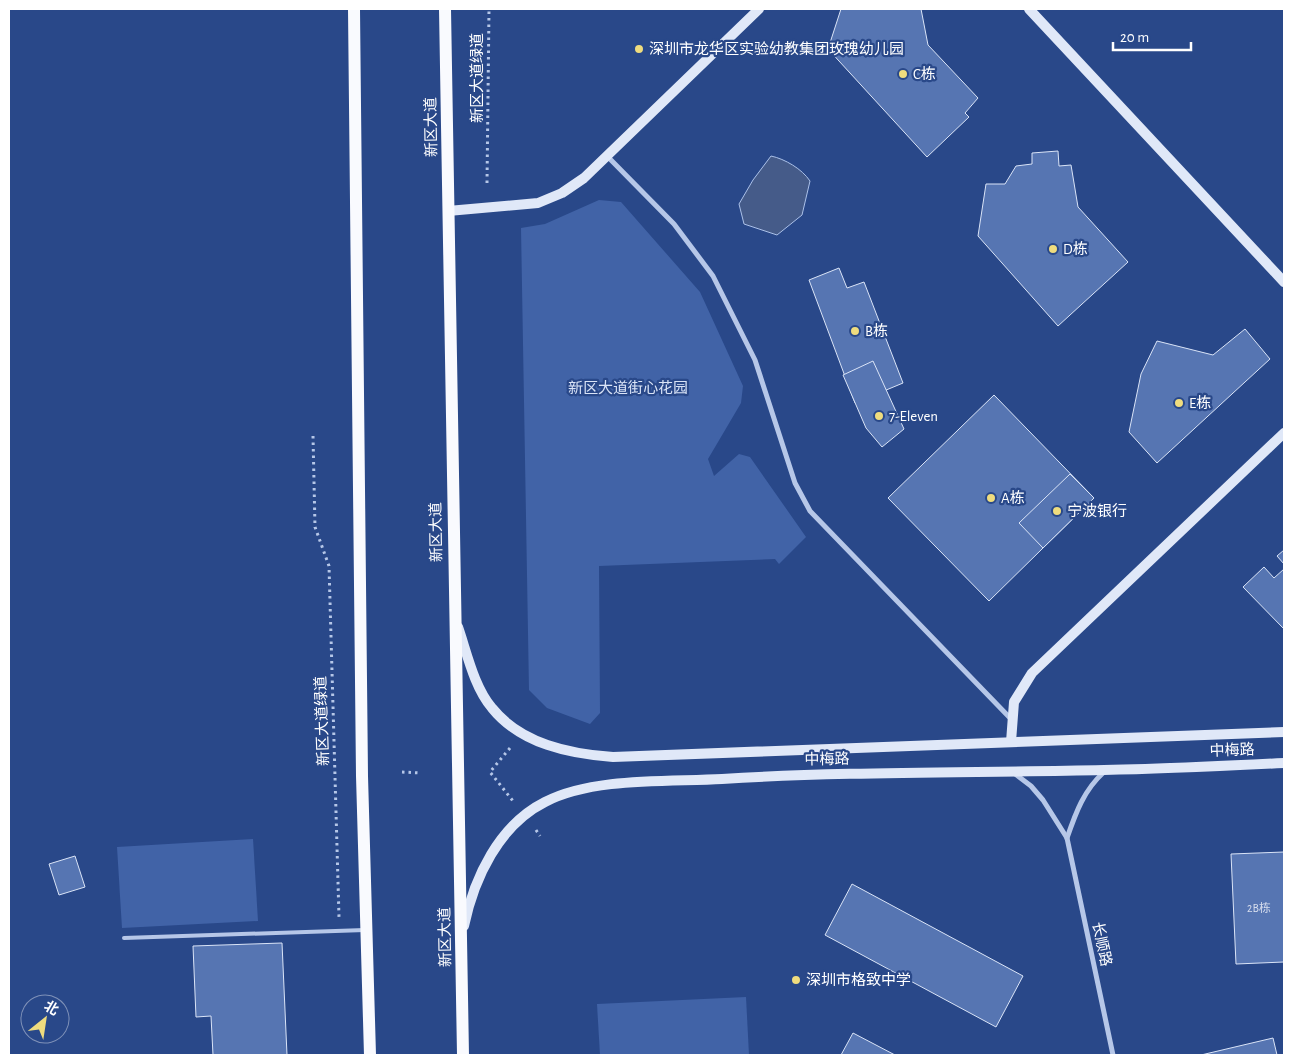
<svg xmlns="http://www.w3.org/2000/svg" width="1293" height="1064" viewBox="0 0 1293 1064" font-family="'Alegreya Sans','Noto Sans SC',sans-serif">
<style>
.green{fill:#4163a7}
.water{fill:#455b89;stroke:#abc1e9}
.building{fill:#5675b2;stroke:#dae4f7}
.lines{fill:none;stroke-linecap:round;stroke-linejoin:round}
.path{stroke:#b6c7e8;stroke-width:3;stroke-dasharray:2.5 4;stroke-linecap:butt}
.lane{stroke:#b6c7e8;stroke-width:4}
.street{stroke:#b6c7e8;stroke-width:5}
.secondary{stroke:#e0e8f8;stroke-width:10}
.primary{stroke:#f9fafe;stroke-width:12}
.poi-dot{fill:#efdc7e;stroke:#294889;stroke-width:2}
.labels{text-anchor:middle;stroke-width:4.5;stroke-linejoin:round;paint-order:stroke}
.number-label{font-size:12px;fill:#d5dcec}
.poi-label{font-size:15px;fill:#fff;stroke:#294889;text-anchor:start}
.street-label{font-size:15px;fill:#fff;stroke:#294889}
.park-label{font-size:15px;fill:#dae4f7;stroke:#294889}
</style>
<rect width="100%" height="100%" fill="#294889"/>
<g class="green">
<polygon points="599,200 621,202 700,292 743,386 741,403 708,459 714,476 739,454 750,457 806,537 779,564 775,559 599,566 600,713 590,724 547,708 529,690 521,228 545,224"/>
<polygon points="253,839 258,921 122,928 117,847"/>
<polygon points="746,997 749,1055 600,1055 597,1004"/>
</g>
<path class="water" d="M 771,156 C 785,159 802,169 810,181 L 802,215 L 777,235 L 744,224 L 739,204 L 753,180 Z"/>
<g class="building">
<polygon points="841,9 921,9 928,45 978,98 965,113 969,117 927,157 828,49"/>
<polygon points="1058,151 1059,166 1071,165 1078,207 1128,262 1058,326 978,236 986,184 1005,184 1016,166 1032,164 1032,153"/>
<polygon points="839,268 847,288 864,282 903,383 855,403 809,280"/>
<polygon points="1245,329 1270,359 1157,463 1129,432 1141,374 1157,341 1213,355"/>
<polygon points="873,361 904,429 882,447 866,428 843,375"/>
<polygon points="994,395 1094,498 989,601 888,498"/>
<polygon points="1070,474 1094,498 1043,548 1019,523"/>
<polygon points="1284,550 1284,564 1277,556"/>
<polygon points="1264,567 1274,578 1284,569 1284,629 1243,587"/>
<polygon points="1284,852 1284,962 1236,964 1231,854"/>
<polygon points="75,856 85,887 59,895 49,864"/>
<polygon points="852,884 1023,976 996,1027 825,935"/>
<polygon points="282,943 287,1055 213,1055 211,1016 196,1017 193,946"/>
<polygon points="853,1033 895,1055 841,1055"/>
<polygon points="1273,1038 1277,1055 1201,1055"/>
</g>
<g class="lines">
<g class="path">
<polyline points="487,183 489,9"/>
<polyline points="313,436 315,527 329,566 339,917"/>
<polyline points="510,748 490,772 513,801"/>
<polyline points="402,772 420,773"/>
<polyline points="536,830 540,836"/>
</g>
<polyline class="lane" points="124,938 365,930"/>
<g class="street">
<polyline points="608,157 674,224 713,276 755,360 795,483 810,511 1012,720"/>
<polyline points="1014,773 1031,786 1043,800 1067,838 1113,1055"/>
<path d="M 1067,838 C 1076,812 1084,790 1104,772"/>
</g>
<g class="secondary">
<polyline points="1029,9 1284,282"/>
<polyline points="448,211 538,203 562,193 584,178 759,9"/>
<path d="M 458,627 C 467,653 474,687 492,708 C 521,744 570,754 613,757 L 1284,732"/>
<polyline points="1011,742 1014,702 1032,673 1284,433"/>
<path d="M 464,926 C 474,878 499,825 545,802 C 593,777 669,782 722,779 C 850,771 977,773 1104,770 C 1164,769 1224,766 1284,763"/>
</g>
<g class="primary">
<polyline points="354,9 362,776 370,1055"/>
<polyline points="445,9 463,1055"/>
</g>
</g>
<g class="poi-dot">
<circle cx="639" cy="49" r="5"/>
<circle cx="903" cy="74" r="5"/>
<circle cx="1053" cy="249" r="5"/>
<circle cx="855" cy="331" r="5"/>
<circle cx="1179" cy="403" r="5"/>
<circle cx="879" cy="416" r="5"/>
<circle cx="991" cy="498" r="5"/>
<circle cx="1057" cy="511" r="5"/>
<circle cx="796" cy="980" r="5"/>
</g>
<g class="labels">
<g class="number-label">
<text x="1259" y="912">2B栋</text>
</g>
<g class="poi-label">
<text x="649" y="54">深圳市龙华区实验幼教集团玫瑰幼儿园</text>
<text x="913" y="79">C栋</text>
<text x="1063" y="254">D栋</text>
<text x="865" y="336">B栋</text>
<text x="1189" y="408">E栋</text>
<text x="889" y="421">7-Eleven</text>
<text x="1001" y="503">A栋</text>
<text x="1067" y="516">宁波银行</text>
<text x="806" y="985">深圳市格致中学</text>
</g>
<g class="street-label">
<text transform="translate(477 78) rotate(-90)" y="5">新区大道绿道</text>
<text transform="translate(431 127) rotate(-91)" y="5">新区大道</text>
<text transform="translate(436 532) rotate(-91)" y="5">新区大道</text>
<text transform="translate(322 721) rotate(-92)" y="5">新区大道绿道</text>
<text transform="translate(1232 750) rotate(-2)" y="5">中梅路</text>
<text transform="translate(827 759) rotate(-1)" y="5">中梅路</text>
<text transform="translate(445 937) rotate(-91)" y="5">新区大道</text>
<text transform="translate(1102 944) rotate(78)" y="5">长顺路</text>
</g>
<g class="park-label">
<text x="628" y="393">新区大道街心花园</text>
</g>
</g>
<rect width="1293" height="1064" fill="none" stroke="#ffffff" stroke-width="20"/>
<g transform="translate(45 1019) rotate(30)"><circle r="24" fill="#294889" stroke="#7f91b8"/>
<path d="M0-4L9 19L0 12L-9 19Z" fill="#efdc7e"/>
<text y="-8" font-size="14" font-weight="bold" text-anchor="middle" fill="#ffffff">北</text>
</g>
<path d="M1113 42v8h78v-8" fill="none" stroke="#ffffff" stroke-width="2.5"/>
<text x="1120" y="42" font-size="15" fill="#ffffff" stroke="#294889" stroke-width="4" paint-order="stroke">20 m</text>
</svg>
